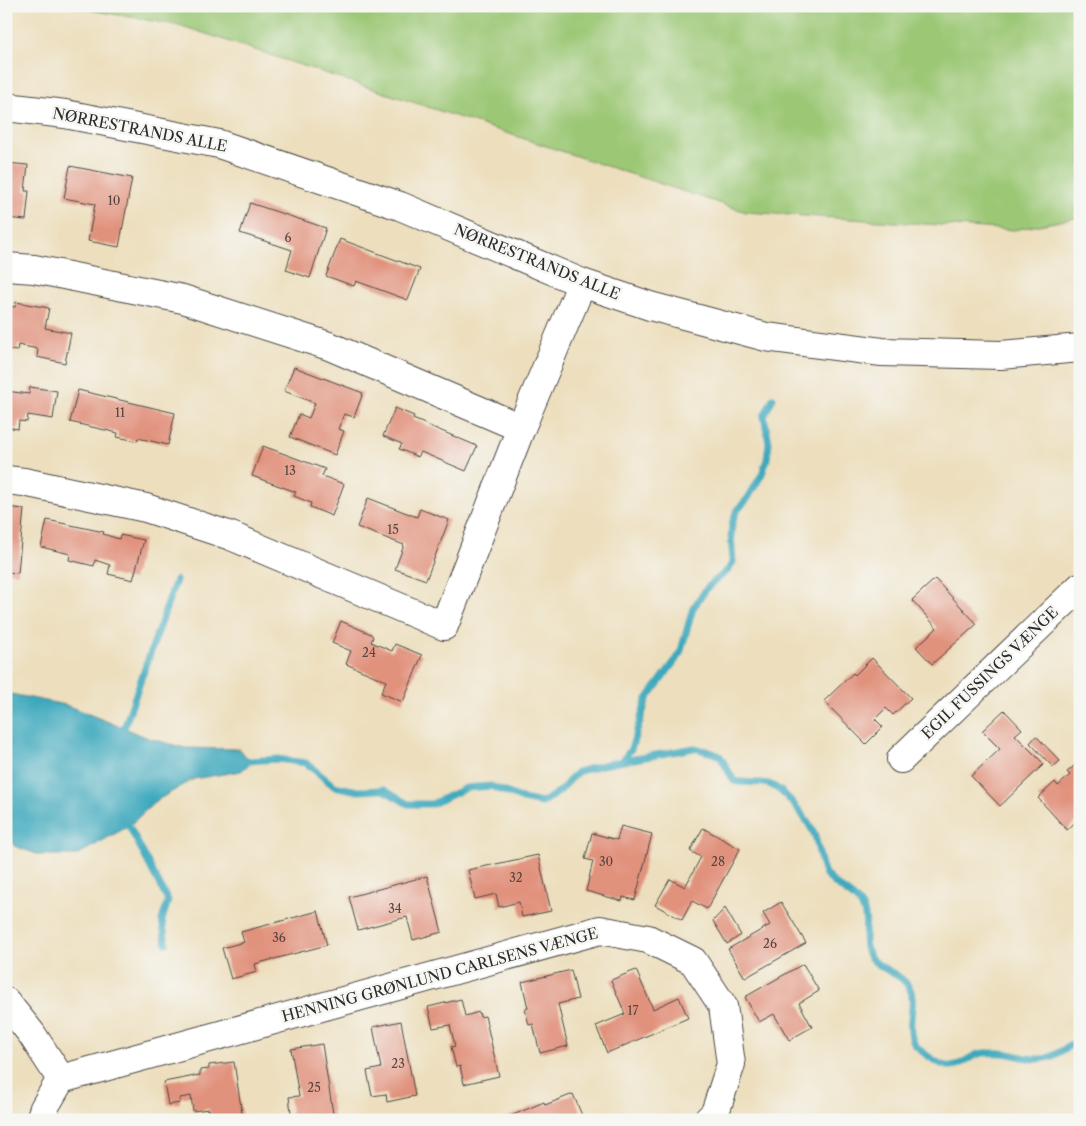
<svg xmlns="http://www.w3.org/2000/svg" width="1086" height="1126" viewBox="0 0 1086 1126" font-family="'Libre Caslon Text',serif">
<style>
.green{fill:#9cc876;stroke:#647a50}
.water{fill:#3da9bd;stroke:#346a74}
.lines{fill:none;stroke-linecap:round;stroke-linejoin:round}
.stream{stroke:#3da9bd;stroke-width:7}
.building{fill:#e1927d}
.minor-casing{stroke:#484641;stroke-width:30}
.minor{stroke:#fff;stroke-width:28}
.labels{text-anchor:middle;stroke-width:5;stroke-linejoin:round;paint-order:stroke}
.number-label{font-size:12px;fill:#584540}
.street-label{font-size:15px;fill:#2b2b2b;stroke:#f6f6f2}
</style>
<rect width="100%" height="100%" fill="#f6f6f2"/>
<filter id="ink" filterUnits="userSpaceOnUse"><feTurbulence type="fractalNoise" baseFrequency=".02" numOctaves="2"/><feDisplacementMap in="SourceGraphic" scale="10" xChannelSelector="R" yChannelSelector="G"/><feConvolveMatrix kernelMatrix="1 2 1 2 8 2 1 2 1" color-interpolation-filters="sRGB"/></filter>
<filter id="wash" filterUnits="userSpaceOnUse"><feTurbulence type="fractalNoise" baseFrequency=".0096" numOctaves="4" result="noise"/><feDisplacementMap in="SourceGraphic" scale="20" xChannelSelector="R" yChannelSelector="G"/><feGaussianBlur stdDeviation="1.12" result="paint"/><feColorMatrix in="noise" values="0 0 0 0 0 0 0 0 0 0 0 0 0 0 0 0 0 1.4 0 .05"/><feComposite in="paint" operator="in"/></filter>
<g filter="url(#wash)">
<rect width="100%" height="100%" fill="#eddfbe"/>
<polygon class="green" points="67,6 1080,6 1080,217 1014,230 746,212 182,26"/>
<polygon class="water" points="6,693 66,705 149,738 185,748 240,749 247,758 248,765 241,771 194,779 156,801 129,826 77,855 39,855 14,846 7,824 8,781 6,775"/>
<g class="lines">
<g class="stream">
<polyline points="124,728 176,580"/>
<path d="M 248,761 L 278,759 L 306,763 L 334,786 L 358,791 L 384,790 L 408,804 L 432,804 L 466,788 L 491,786 L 523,799 L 542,803 L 560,791 L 577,772 L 602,765 L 694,748 L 710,752 L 720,756 L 734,781 C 745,784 757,781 768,784 C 784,788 809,821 815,836 C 818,846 821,866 825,873 C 834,888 855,893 863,909 C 870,922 860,943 870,957 C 880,970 901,973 909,987 C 918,1002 905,1025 914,1043 C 918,1050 939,1065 947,1066 C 959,1068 968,1057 979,1054 C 983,1052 989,1053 994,1053 C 1012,1051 1031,1064 1050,1057 C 1060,1053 1069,1045 1080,1040"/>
<polyline points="622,761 631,749 647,699 680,654 693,608 707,588 728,570 733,562 731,535 732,524 736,512 748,498 762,474 767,459 769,443 764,416 773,398"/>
<polyline points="129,826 168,901 162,920 166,943"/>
</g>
</g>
<g id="blocks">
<g class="building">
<polygon points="6,163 28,165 25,191 29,191 26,220 6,218"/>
<polygon points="70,166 132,178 119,247 88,241 95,204 64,198"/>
<polygon points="250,203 326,228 310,278 286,270 292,250 240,233"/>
<polygon points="340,239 420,269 408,300 356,281 354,286 326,276"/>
<polygon points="16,302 49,308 45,328 71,333 65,363 37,357 38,349 18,345 17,351 6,349 6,306 15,307"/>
<polygon points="294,367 363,393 354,417 344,414 338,429 344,431 335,455 290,437 299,414 309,418 315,403 284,391"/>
<polygon points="30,387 57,391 53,419 28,415 27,422 19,421 18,429 6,427 6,391 29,394"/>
<polygon points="78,390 175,413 168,445 138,438 137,441 117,437 118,433 70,422"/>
<polygon points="395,408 414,416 413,419 477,446 466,471 421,452 418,457 399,449 402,444 383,436"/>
<polygon points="263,446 325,469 322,476 344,484 332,516 310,507 311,503 294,496 296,492 252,476"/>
<polygon points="368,498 417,517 420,509 449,520 426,580 395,569 404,545 357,527"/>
<polygon points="6,507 24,509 18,573 6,572"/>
<polygon points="47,520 104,532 103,534 119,539 120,535 144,540 133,580 108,574 110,565 95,560 94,566 69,560 70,554 41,547"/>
<polygon points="935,579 977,624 932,664 916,647 937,628 912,600"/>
<polygon points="341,621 371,634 373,637 371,642 392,651 395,644 422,655 403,702 381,693 386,681 346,664 351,651 332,643"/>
<polygon points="872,658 911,698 893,715 886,708 875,719 883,727 866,744 824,701 853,673 855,675"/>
<polygon points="1004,710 1022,729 1015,735 1044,764 1000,806 971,776 1000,749 982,731"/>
<polygon points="1036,736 1060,761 1053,767 1030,743"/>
<polygon points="1080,761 1080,818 1067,830 1038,798 1055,782 1058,786 1070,775 1067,772"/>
<polygon points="621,826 652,834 635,900 623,897 622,901 586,891 593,861 585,859 592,833 617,840"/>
<polygon points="703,828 740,849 707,909 692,901 682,920 655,905 670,879 685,887 701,857 690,851"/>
<polygon points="538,855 551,911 522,917 519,902 499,907 496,894 475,899 468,870"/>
<polygon points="427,876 442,932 413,940 407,917 358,930 349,897"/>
<polygon points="781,902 806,943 745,978 728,949 770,925 763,913"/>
<polygon points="725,908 741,935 727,944 713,921"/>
<polygon points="318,911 327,945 255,964 257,972 231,979 222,948 244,942 241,932"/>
<polygon points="803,964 819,991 799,1003 812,1027 789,1040 774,1014 759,1022 745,997"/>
<polygon points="571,970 578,999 558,1004 568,1046 540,1053 533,1024 529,1025 525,1009 528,1008 522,982"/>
<polygon points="636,970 653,1009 679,997 688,1018 607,1053 596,1026 625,1014 611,980"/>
<polygon points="461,999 465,1016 479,1012 480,1017 485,1016 499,1076 464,1084 460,1066 456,1067 451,1047 455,1046 450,1025 433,1028 428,1007"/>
<polygon points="401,1021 415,1096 387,1102 386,1094 372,1096 367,1071 381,1068 373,1027"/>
<polygon points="322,1044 334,1120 292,1120 289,1097 299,1096 291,1049"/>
<polygon points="234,1062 243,1120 210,1120 209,1109 193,1111 191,1096 180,1098 180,1103 168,1105 164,1082 200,1075 200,1070 209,1069 209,1065"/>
<polygon points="573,1094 584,1120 501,1120 544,1102 545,1105"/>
</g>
</g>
</g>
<g filter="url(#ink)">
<use href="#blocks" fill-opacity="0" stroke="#484641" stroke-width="1"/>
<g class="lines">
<g class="minor-casing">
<g id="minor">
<polyline points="6,107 65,114 219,144 400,206 582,283 650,306 766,337 882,352 1001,355 1080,348"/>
<polyline points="6,267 34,269 183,299 329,346 521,428"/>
<polyline points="6,480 24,482 146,508 231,536 444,626 521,428 582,283"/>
<polyline points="901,759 1080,587"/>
<polyline points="6,1002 31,1033 61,1079"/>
<polyline points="40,1120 44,1108 61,1079 600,930 648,939 693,961 723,1006 731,1064 715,1113 708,1120"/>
</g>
</g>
<use href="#minor" class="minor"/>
</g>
</g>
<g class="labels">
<g class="number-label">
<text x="114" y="205">10</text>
<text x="288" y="242">6</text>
<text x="120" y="417">11</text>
<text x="290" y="475">13</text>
<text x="393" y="534">15</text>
<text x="369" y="657">24</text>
<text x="606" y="866">30</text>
<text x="718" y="866">28</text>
<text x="516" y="882">32</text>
<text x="395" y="913">34</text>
<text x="279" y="942">36</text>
<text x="770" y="948">26</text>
<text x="633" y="1015">17</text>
<text x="398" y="1068">23</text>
<text x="314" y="1092">25</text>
</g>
<g class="street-label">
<text transform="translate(140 130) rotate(11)" y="5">NØRRESTRANDS ALLE</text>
<text transform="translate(537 262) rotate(22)" y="5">NØRRESTRANDS ALLE</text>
<text transform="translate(990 673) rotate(-44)" y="5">EGIL FUSSINGS VÆNGE</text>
<text transform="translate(440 975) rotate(-15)" y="5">HENNING GRØNLUND CARLSENS VÆNGE</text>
</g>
</g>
<rect width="1086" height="1126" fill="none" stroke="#f6f6f2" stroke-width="25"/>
</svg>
